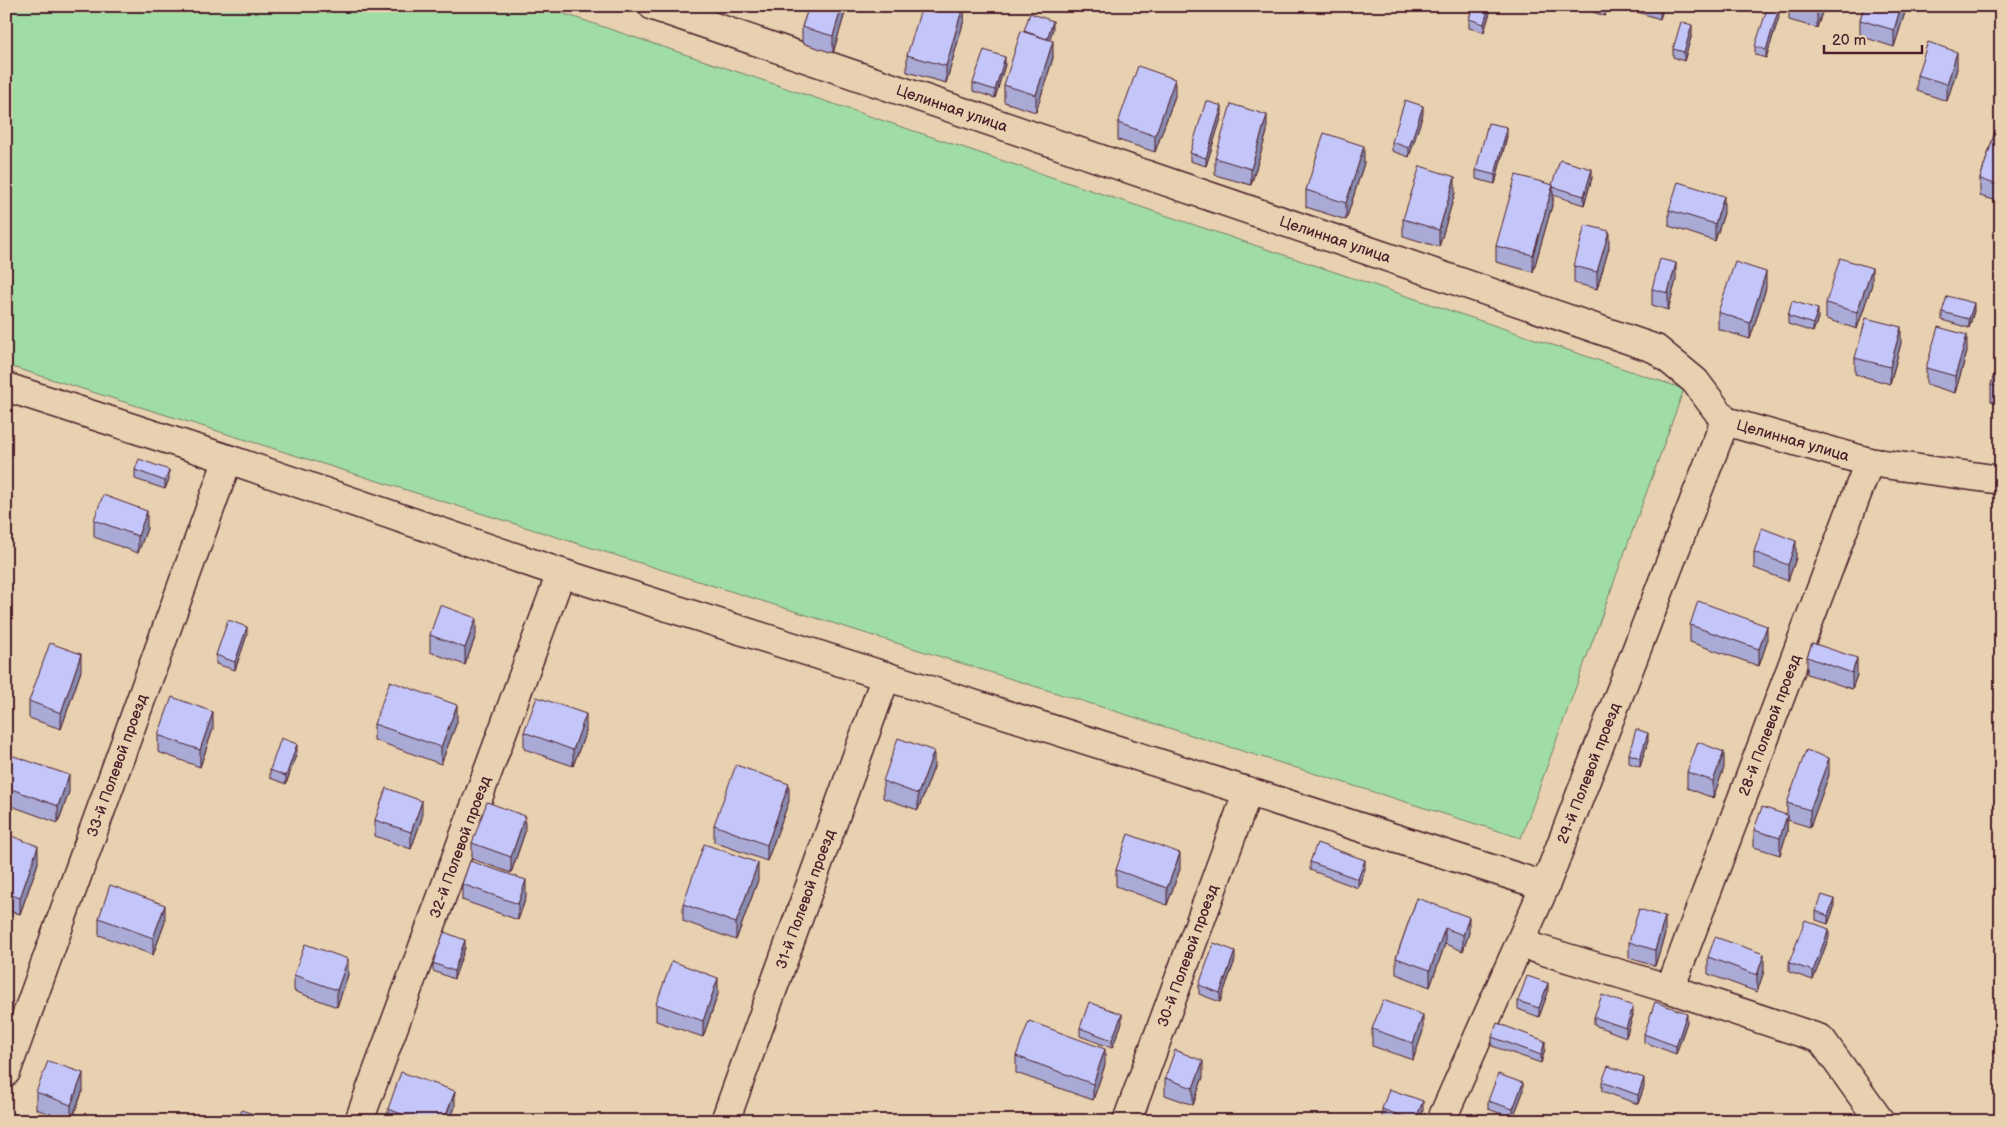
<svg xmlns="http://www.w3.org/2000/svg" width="2007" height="1127" viewBox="0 0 2007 1127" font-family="'Balsamiq Sans',sans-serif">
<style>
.green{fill:#a0dda5;stroke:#757e68}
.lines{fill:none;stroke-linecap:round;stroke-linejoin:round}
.minor-casing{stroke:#4a1f2b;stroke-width:31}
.minor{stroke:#e7d1b0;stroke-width:28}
.wall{fill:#a9aad6;stroke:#4a1f2b}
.shaded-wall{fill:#898bae;stroke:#4a1f2b}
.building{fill:#c4c6f9;stroke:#4a1f2b}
.labels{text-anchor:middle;stroke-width:5;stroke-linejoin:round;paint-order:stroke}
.street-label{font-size:15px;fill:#4a1f2b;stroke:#e7d1b0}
</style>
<rect width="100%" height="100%" fill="#e7d1b0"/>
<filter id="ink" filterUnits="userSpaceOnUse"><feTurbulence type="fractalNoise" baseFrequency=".02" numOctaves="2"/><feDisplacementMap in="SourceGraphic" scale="10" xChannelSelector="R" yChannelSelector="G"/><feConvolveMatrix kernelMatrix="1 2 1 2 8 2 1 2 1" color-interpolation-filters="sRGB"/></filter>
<g filter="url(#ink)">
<polygon class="green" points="6,6 541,6 1684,389 1521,838 6,365"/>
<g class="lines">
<g class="minor-casing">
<g id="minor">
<path id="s1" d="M 653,6 L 1656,349 L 1695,381 L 1725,421 L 1869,462 L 2001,480"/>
<polyline points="6,387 228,459 561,573 1545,886"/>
<polyline points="1521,944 1670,989 1821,1039 1880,1121"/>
<path id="s2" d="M 1670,989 L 1869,462"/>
<path id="s3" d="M 6,1072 L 228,459"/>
<path id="s4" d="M 359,1121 L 561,573"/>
<path id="s5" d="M 725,1121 L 886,676"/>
<path id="s6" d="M 1127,1121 L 1248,791"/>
<path id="s7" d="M 1441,1121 L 1545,886 L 1725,421"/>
</g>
</g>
<use href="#minor" class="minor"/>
</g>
<g class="wall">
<polygon points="809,6 847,6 833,53 802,43 802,27"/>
<polygon points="964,6 964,20 946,83 907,72 907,55"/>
<polygon points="1473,6 1492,6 1484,32 1469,28 1469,19"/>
<polygon points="1574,6 1608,6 1605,16"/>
<polygon points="1634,6 1664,6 1660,19 1634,11"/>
<polygon points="1789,6 1824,6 1817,28 1789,20"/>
<polygon points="1864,6 1907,6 1894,47 1860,36 1860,20"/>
<polygon points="1779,17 1766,58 1755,55 1755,46"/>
<polygon points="1053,29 1049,40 1053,58 1036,112 1004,102 1004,85 1024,31"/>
<polygon points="1692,34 1684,61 1673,57 1673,49"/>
<polygon points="1005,65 995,98 973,91 973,83"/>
<polygon points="1957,69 1947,101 1917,91 1917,75"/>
<polygon points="1175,96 1155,152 1118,140 1118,123"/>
<polygon points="2001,113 2001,202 1980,196 1980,179"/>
<polygon points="1423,114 1409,157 1392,151 1392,142"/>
<polygon points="1222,115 1206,166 1190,161 1190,153"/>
<polygon points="1267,132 1251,185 1215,175 1215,158"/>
<polygon points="1507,136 1495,184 1476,179 1476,170"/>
<polygon points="1364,163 1346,220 1306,207 1306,190"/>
<polygon points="1592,178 1584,205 1553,195 1553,202 1533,272 1496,262 1496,246 1552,185"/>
<polygon points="1455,193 1439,247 1403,236 1403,219"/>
<polygon points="1669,210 1724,213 1715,241 1669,226"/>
<polygon points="1609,248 1597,289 1574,283 1574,266"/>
<polygon points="1676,280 1668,310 1652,305 1652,289"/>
<polygon points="1872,284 1857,329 1826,319 1826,303"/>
<polygon points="1766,288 1750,339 1718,329 1718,312"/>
<polygon points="1974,311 1969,328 1942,320 1942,312"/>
<polygon points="1788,316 1818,318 1813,332 1788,324"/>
<polygon points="1901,343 1890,384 1855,374 1855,358"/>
<polygon points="2001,349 2001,404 1991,401 1991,385"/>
<polygon points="1967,352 1955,393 1926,384 1926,368"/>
<polygon points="135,470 169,479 165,489 135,479"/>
<polygon points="94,520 147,528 138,553 94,537"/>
<polygon points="1754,552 1796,558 1788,581 1754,568"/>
<polygon points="1690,625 1767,642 1759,666 1690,642"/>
<polygon points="247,635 235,670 216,664 216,655"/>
<polygon points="430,635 476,635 465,665 430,652"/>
<polygon points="1812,643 1857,675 1852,689 1807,674 1807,657"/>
<polygon points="81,671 61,729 29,718 29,701"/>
<polygon points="457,722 441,764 374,740 374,724"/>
<polygon points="213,729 200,767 158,752 158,735"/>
<polygon points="586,731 573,766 524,749 524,732"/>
<polygon points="1648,741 1640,767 1629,763 1629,754"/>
<polygon points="297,752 286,784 270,778 270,770"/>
<polygon points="6,758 69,792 58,823 6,804"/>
<polygon points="934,767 918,810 883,798 883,781"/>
<polygon points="1724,768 1713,798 1687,788 1687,772"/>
<polygon points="1829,775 1810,827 1787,820 1787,832 1780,855 1754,847 1754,830 1787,815 1787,803"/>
<polygon points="789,801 767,861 714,842 714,825"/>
<polygon points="422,818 411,849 375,836 375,820"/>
<polygon points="525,832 511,873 472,859 472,843"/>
<polygon points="6,834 38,863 20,914 6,910"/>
<polygon points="1310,862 1365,869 1358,888 1310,870"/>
<polygon points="1180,869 1167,905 1116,886 1116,870"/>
<polygon points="758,880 736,940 683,921 683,904"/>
<polygon points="462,884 526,897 518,920 462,900"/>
<polygon points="1417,898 1469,933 1463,951 1445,944 1430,987 1396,974 1396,958"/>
<polygon points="1834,908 1828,924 1816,920 1816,911"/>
<polygon points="99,918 165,922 153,955 99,935"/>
<polygon points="1665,934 1655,966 1629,958 1629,942"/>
<polygon points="1829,937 1813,980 1789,972 1789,963"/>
<polygon points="465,948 454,979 433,971 433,963"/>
<polygon points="1708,957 1764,971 1757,992 1708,974"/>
<polygon points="1235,960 1220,1002 1199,994 1199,985"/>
<polygon points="294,975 348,975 337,1007 294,991"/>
<polygon points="1548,992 1539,1017 1518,1009 1518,1001"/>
<polygon points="718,994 703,1037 656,1021 656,1004"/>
<polygon points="1633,1015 1626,1037 1594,1025 1594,1017"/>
<polygon points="1687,1022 1676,1054 1644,1042 1644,1034"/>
<polygon points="1122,1023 1112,1048 1080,1036 1080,1028"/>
<polygon points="1372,1029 1423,1031 1413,1060 1372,1046"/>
<polygon points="1492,1037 1545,1049 1541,1063 1492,1046"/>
<polygon points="1016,1056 1105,1065 1093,1100 1016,1073"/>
<polygon points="1203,1077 1193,1105 1165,1095 1165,1078"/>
<polygon points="1602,1082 1644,1087 1638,1104 1602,1091"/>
<polygon points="83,1090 72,1121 69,1121 36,1109 36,1092"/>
<polygon points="1523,1092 1513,1118 1488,1109 1488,1101"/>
<polygon points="455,1107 450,1121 388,1121 388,1109"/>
<polygon points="1382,1109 1423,1110 1419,1121 1391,1121 1382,1118"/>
</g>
<g class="shaded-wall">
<polygon points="842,6 847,6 833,53 833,36"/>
<polygon points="963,6 964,6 964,20 946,83 946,66"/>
<polygon points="1489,6 1492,6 1484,32 1484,24"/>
<polygon points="1605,6 1608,6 1605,16"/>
<polygon points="1662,6 1664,6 1660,19 1660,11"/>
<polygon points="1819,6 1824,6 1817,28 1817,12"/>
<polygon points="1901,6 1907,6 1894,47 1894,30"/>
<polygon points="1779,8 1779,17 1766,58 1766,50"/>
<polygon points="1053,21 1053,29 1047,48 1047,39"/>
<polygon points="1692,25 1692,34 1684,61 1684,52"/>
<polygon points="1053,41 1053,58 1036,112 1036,95"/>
<polygon points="1957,52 1957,69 1947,101 1947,84"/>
<polygon points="1005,57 1005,65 995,98 995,90"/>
<polygon points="1175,79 1175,96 1155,152 1155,136"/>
<polygon points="1222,106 1222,115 1206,166 1206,158"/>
<polygon points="1423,106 1423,114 1409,157 1409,148"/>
<polygon points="1267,115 1267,132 1251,185 1251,169"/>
<polygon points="1507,127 1507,136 1495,184 1495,175"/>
<polygon points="1364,146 1364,163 1346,220 1346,203"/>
<polygon points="1592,169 1592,178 1584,205 1584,196"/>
<polygon points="1455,177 1455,193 1439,247 1439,230"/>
<polygon points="1553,185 1553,202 1533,272 1533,255"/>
<polygon points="1724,196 1724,213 1715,241 1715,224"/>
<polygon points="1609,231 1609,248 1597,289 1597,272"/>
<polygon points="1676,263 1676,280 1668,310 1668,293"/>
<polygon points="1872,268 1872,284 1857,329 1857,312"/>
<polygon points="1766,272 1766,288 1750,339 1750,323"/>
<polygon points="1974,303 1974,311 1969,328 1969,319"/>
<polygon points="1818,309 1818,318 1813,332 1813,324"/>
<polygon points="1901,327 1901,343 1890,384 1890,367"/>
<polygon points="1967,335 1967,352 1955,393 1955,376"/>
<polygon points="169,470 169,479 165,489 165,481"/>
<polygon points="147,511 147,528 138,553 138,536"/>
<polygon points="1796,541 1796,558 1788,581 1788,565"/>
<polygon points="476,618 476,635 465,665 465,648"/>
<polygon points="1767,626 1767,642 1759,666 1759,649"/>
<polygon points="247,627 247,635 235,670 235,662"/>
<polygon points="81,654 81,671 61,729 61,713"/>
<polygon points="1857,658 1857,675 1852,689 1852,673"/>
<polygon points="457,705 457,722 441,764 441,747"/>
<polygon points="213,712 213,729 200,767 200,750"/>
<polygon points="586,714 586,731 573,766 573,750"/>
<polygon points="1648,733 1648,741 1640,767 1640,758"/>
<polygon points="297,744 297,752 286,784 286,776"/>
<polygon points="934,751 934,767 918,810 918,794"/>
<polygon points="1724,752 1724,768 1713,798 1713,781"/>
<polygon points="1829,758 1829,775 1810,827 1810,810"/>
<polygon points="69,775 69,792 58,823 58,806"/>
<polygon points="789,784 789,801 767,861 767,845"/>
<polygon points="422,801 422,818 411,849 411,832"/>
<polygon points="1787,815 1787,832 1780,855 1780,838"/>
<polygon points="525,816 525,832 511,873 511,857"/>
<polygon points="38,846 38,863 20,914 20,898"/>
<polygon points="1180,853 1180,869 1167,905 1167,888"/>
<polygon points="1365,860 1365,869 1358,888 1358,879"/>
<polygon points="758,863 758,880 736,940 736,923"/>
<polygon points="526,880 526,897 518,920 518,904"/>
<polygon points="1834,899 1834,908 1828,924 1828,916"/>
<polygon points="165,905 165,922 153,955 153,938"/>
<polygon points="1469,917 1469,933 1463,951 1463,935"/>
<polygon points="1665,917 1665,934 1655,966 1655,950"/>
<polygon points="1445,928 1445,944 1430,987 1430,970"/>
<polygon points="1829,929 1829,937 1813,980 1813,971"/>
<polygon points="465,940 465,948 454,979 454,971"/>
<polygon points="1235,951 1235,960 1220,1002 1220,993"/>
<polygon points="1764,954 1764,971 1757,992 1757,975"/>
<polygon points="348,959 348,975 337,1007 337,990"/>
<polygon points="718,978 718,994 703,1037 703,1021"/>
<polygon points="1548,983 1548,992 1539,1017 1539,1008"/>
<polygon points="1633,1006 1633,1015 1626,1037 1626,1028"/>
<polygon points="1687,1013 1687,1022 1676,1054 1676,1046"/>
<polygon points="1122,1014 1122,1023 1112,1048 1112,1040"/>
<polygon points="1423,1015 1423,1031 1413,1060 1413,1043"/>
<polygon points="1545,1041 1545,1049 1541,1063 1541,1055"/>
<polygon points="1105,1049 1105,1065 1093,1100 1093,1084"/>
<polygon points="1203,1061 1203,1077 1193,1105 1193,1088"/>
<polygon points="83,1073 83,1090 71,1121 71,1105"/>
<polygon points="1644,1078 1644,1087 1638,1104 1638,1095"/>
<polygon points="1523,1083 1523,1092 1513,1118 1513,1109"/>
<polygon points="455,1091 455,1107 450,1121 444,1121"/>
<polygon points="1423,1101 1423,1110 1419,1121 1415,1121"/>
</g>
<g class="building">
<polygon points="809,6 842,6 833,36 802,27"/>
<polygon points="922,6 963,6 946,66 907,55"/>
<polygon points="1473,6 1489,6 1484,24 1469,19"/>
<polygon points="1645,6 1662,6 1660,11"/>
<polygon points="1768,6 1774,6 1779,8 1766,50 1755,46"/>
<polygon points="1799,6 1819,6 1817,12"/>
<polygon points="1864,6 1901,6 1894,30 1860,20"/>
<polygon points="1030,13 1053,21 1047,39 1024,31"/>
<polygon points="1681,22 1692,25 1684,52 1673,49"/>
<polygon points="1021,31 1053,41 1036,95 1004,85"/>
<polygon points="1928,42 1957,52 1947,84 1917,75"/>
<polygon points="984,50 1005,57 995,90 973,83"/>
<polygon points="1138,66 1175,79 1155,136 1118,123"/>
<polygon points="1405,100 1423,106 1409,148 1392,142"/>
<polygon points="1206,101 1222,106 1206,158 1190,153"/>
<polygon points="1231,104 1267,115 1251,169 1215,158"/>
<polygon points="2001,113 2001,186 1980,179"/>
<polygon points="1488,123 1507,127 1495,175 1476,170"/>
<polygon points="1324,133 1364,146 1346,203 1306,190"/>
<polygon points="1560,160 1592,169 1584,196 1553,187 1553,185 1552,185"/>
<polygon points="1420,166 1455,177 1439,230 1403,219"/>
<polygon points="1516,175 1553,185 1533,255 1496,246"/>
<polygon points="1678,182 1724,196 1715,224 1669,210"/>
<polygon points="1585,225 1609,231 1597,272 1574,266"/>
<polygon points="1840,258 1872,268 1857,312 1826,303"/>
<polygon points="1660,259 1676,263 1668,293 1652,289"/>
<polygon points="1735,262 1766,272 1750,323 1718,312"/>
<polygon points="1947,296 1974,303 1969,319 1942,312"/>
<polygon points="1792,301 1818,309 1813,324 1788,316"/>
<polygon points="1866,318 1901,327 1890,367 1855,358"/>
<polygon points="1938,327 1967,335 1955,376 1926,368"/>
<polygon points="2001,349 2001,387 1991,385"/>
<polygon points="139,459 169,470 165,481 135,470"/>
<polygon points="103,495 147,511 138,536 94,520"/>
<polygon points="1762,528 1796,541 1788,565 1754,552"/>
<polygon points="1698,601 1767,626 1759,649 1690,625"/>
<polygon points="440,605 476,618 465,648 430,635"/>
<polygon points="228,620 247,627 235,662 216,655"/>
<polygon points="50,643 81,654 61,713 29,701"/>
<polygon points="1812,643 1857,658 1852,673 1807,657"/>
<polygon points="390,681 457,705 441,747 374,724"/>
<polygon points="172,697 213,712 200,750 158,735"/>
<polygon points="537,697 586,714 573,750 524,732"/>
<polygon points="1636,729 1648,733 1640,758 1629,754"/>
<polygon points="281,738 297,744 286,776 270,770"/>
<polygon points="898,738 934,751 918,794 883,781"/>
<polygon points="1698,742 1724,752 1713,781 1687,772"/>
<polygon points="1806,750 1829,758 1810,810 1787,803"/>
<polygon points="8,754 69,775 58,806 6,787 6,758"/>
<polygon points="736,765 789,784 767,845 714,825"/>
<polygon points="386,788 422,801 411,832 375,820"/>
<polygon points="487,802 525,816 511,857 472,843"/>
<polygon points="1762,807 1787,815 1780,838 1754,830"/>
<polygon points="6,834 38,846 20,898 6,893"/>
<polygon points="1128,834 1180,853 1167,888 1116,870"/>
<polygon points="1317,843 1365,860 1358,879 1310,862"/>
<polygon points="704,844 758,863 736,923 683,904"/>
<polygon points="470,861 526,880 518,904 462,884"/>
<polygon points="110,885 165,905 153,938 99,918"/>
<polygon points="1822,895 1834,899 1828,916 1816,911"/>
<polygon points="1417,898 1469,917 1463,935 1445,928 1430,970 1396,958"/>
<polygon points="1639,909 1665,917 1655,950 1629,942"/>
<polygon points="1805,920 1829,929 1813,971 1789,963"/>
<polygon points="444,932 465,940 454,971 433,963"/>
<polygon points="1715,937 1764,954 1757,975 1708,957"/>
<polygon points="1214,943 1235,951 1220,993 1199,985"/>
<polygon points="305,944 348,959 337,990 294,975"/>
<polygon points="672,961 718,978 703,1021 656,1004"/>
<polygon points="1527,976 1548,983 1539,1008 1518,1001"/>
<polygon points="1602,995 1633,1006 1626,1028 1594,1017"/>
<polygon points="1383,1000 1423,1015 1413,1043 1372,1029"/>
<polygon points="1089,1002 1122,1014 1112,1040 1080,1028"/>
<polygon points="1655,1002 1687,1013 1676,1046 1644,1034"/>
<polygon points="1029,1021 1105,1049 1093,1084 1016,1056"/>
<polygon points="1497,1023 1545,1041 1541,1055 1492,1037"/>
<polygon points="1175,1050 1203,1061 1193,1088 1165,1078"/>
<polygon points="48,1061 83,1073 71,1105 36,1092"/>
<polygon points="1608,1066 1644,1078 1638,1095 1602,1082"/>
<polygon points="401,1072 455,1091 444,1121 421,1121 388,1109"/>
<polygon points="1498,1074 1523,1083 1513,1109 1488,1101"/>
<polygon points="1389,1089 1423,1101 1415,1121 1382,1109"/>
<polygon points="242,1110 272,1121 238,1121"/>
<polygon points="1464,1115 1479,1121 1462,1121"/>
</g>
</g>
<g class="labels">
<g class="street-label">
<text dy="5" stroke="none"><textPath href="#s1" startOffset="316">Целинная улица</textPath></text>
<text dy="5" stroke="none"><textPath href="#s1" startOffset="721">Целинная улица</textPath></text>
<text dy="5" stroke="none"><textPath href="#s1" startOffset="1231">Целинная улица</textPath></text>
<text dy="5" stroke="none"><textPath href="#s2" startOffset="282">28-й Полевой проезд</textPath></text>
<text dy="5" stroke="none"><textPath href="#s3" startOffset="326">33-й Полевой проезд</textPath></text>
<text dy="5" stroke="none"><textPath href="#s7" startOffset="378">29-й Полевой проезд</textPath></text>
<text dy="5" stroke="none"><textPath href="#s4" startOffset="292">32-й Полевой проезд</textPath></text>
<text dy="5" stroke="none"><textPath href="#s5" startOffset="236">31-й Полевой проезд</textPath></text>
<text dy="5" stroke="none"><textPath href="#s6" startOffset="176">30-й Полевой проезд</textPath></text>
</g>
</g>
<rect width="2007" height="1127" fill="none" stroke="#e7d1b0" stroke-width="25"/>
<rect x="12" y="12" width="1982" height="1102" fill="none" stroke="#4a1f2b" stroke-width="2" filter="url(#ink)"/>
<path d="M1824 45v8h98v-8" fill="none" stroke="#4a1f2b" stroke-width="2.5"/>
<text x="1832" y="45" font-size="15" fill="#4a1f2b" stroke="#e7d1b0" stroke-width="4" paint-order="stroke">20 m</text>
</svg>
